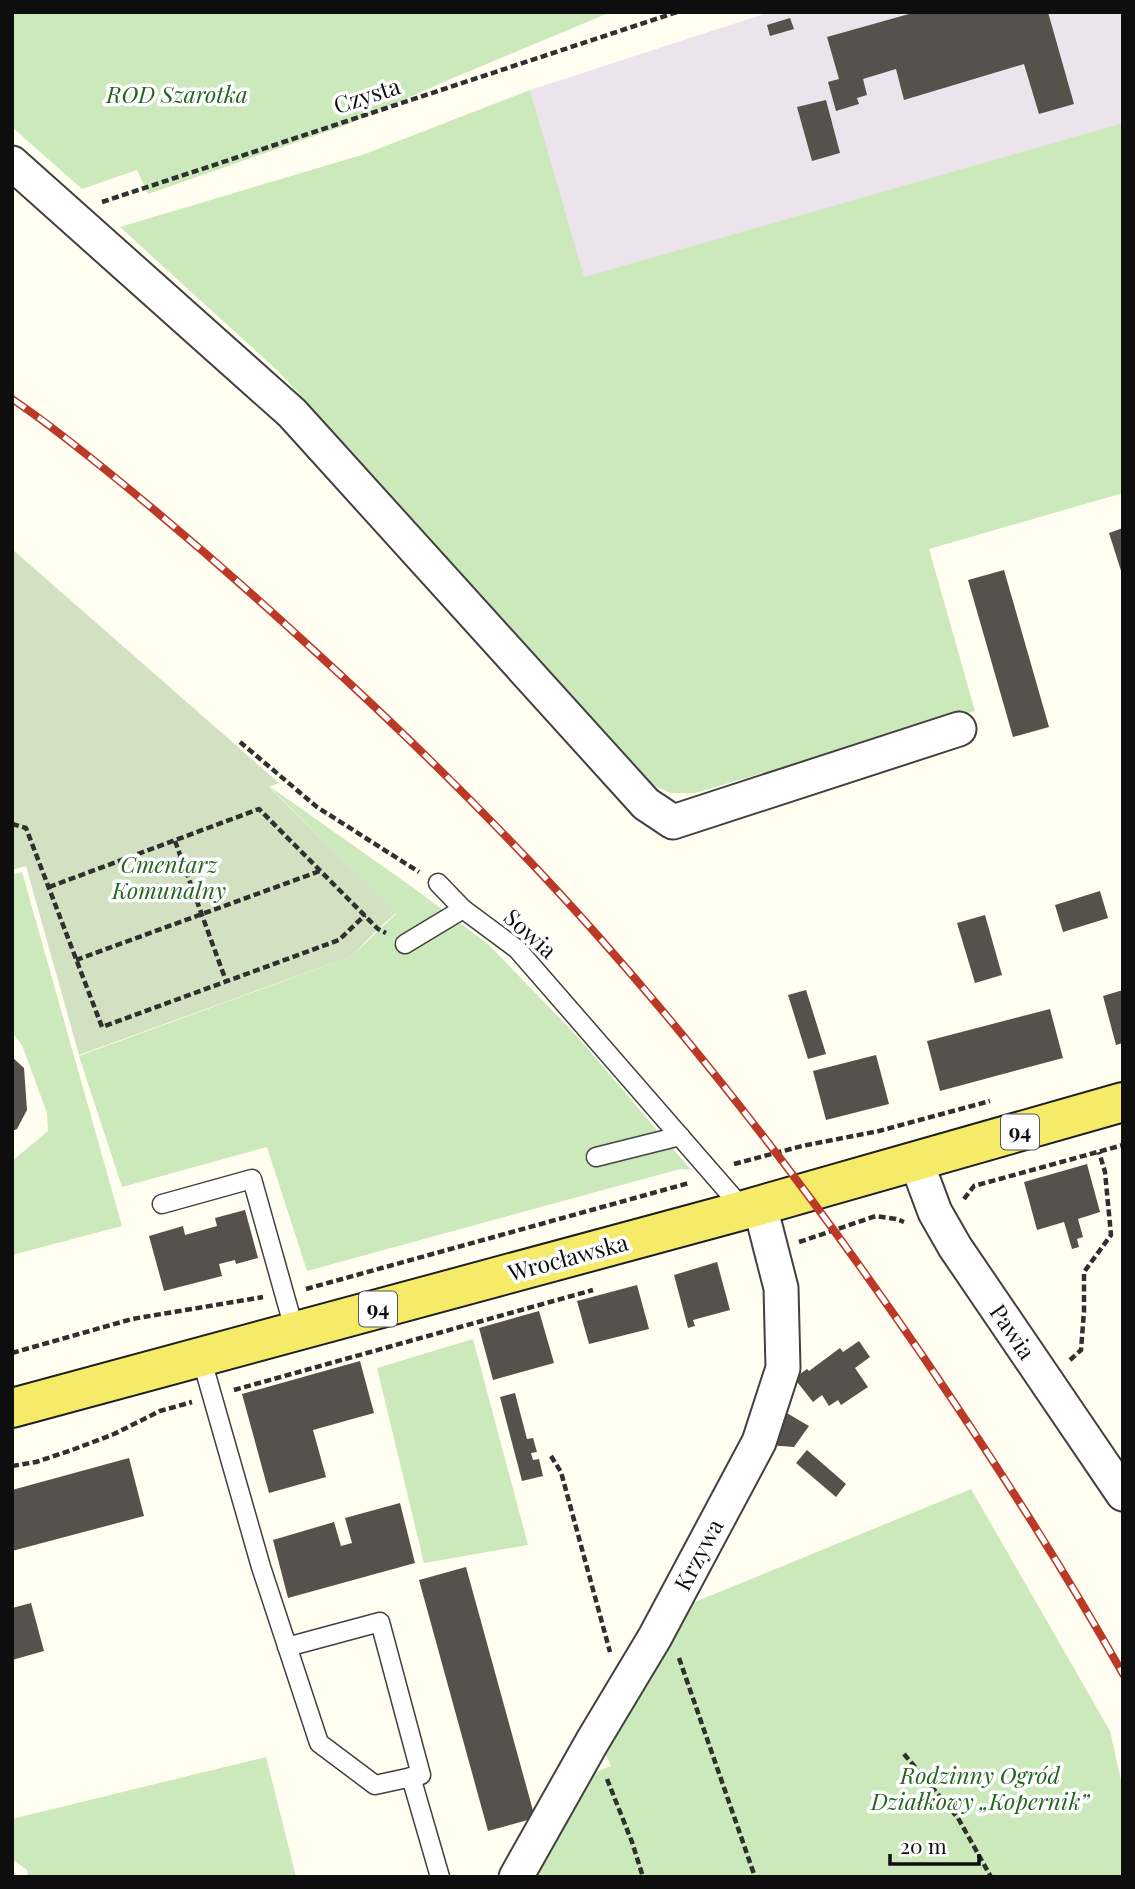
<svg xmlns="http://www.w3.org/2000/svg" width="1135" height="1889" viewBox="0 0 1135 1889" font-family="'Playfair Display',serif">
<style>
.industrial{fill:#ede3ec}
.green{fill:#cbe9ba}
.cemetery{fill:#d1e1c1}
.building{fill:#57514b}
.lines{fill:none;stroke-linecap:round;stroke-linejoin:round}
.service-casing{stroke:#414141;stroke-width:21}
.minor-casing{stroke:#414141;stroke-width:37}
.primary-casing{stroke:#1f1f1f;stroke-width:42}
.path{stroke:#303030;stroke-width:4.5;stroke-dasharray:7 3.5;stroke-linecap:butt}
.service{stroke:#fff;stroke-width:18}
.minor{stroke:#fff;stroke-width:33}
.primary{stroke:#f6ea69;stroke-width:38}
.rail-casing{stroke:#bc3928;stroke-width:8}
.rail{stroke:#fff;stroke-width:5;stroke-dasharray:16;stroke-linecap:butt}
.labels{text-anchor:middle;stroke-width:7;stroke-linejoin:round;paint-order:stroke}
.shield{fill:#fff;stroke:#565656;stroke-width:2}
.shield-label{font-size:21px;font-weight:bold;fill:#0e0e0e}
.park-label{font-size:23px;font-style:italic;fill:#23651f;stroke:#fff}
.street-label{font-size:23px;fill:#0e0e0e;stroke:#fff}
</style>
<rect width="100%" height="100%" fill="#fffef0"/>
<polygon class="industrial" points="770,12 1123,12 1123,123 583,278 530,90"/>
<g class="green">
<polygon points="12,12 611,12 453,78 346,125 148,194 137,170 82,189 12,127"/>
<polygon points="530,90 584,277 1123,123 1123,493 929,549 975,711 695,793 671,793 653,785 280,373 120,227 365,154"/>
<polygon points="269,786 415,889 489,945 576,1035 691,1170 680,1169 307,1271 267,1147 122,1187 79,1056 352,956 396,914"/>
<polygon points="22,872 122,1226 12,1255 12,1161 48,1131 47,1113 22,1045 12,1032 12,875"/>
<polygon points="473,1339 528,1545 424,1563 377,1368"/>
<polygon points="971,1489 1110,1731 1123,1789 1123,1877 529,1877 585,1776 611,1766 602,1745 680,1608"/>
<polygon points="266,1757 296,1877 28,1877 27,1870 12,1859 12,1819"/>
</g>
<polygon class="cemetery" points="12,549 279,783 269,787 396,913 378,929 352,956 79,1055 26,866 12,870"/>
<g class="building">
<polygon points="916,12 1048,12 1074,104 1039,114 1024,64 904,100 896,69 863,79 867,95 857,98 859,104 836,111 828,82 839,79 827,37"/>
<polygon points="790,18 794,29 770,36 767,25"/>
<polygon points="826,100 840,153 812,161 797,107"/>
<polygon points="1123,528 1123,574 1122,574 1109,533"/>
<polygon points="1004,570 1049,727 1013,737 968,580"/>
<polygon points="1100,891 1108,918 1063,932 1055,905"/>
<polygon points="985,915 1002,975 975,983 957,923"/>
<polygon points="806,990 826,1054 808,1059 788,995"/>
<polygon points="1123,990 1123,1043 1116,1045 1103,996"/>
<polygon points="1050,1009 1063,1058 940,1091 927,1041"/>
<polygon points="876,1055 889,1104 826,1120 813,1071"/>
<polygon points="12,1057 24,1068 27,1110 17,1129 12,1131"/>
<polygon points="1087,1164 1100,1212 1078,1219 1083,1237 1077,1239 1079,1247 1072,1249 1064,1222 1037,1230 1024,1182"/>
<polygon points="245,1210 258,1258 236,1264 235,1260 219,1264 222,1276 164,1291 149,1236 183,1226 185,1235 217,1226 215,1218"/>
<polygon points="717,1262 730,1310 693,1320 695,1326 688,1328 674,1275"/>
<polygon points="637,1285 649,1329 589,1344 577,1301"/>
<polygon points="539,1311 554,1363 493,1380 479,1328"/>
<polygon points="859,1341 870,1357 855,1368 868,1387 841,1405 838,1400 829,1406 822,1395 813,1402 794,1378 807,1369 809,1371 840,1348 843,1352"/>
<polygon points="360,1361 374,1413 313,1430 326,1477 269,1493 242,1394"/>
<polygon points="515,1393 527,1439 533,1438 537,1452 531,1453 533,1460 539,1459 543,1476 522,1481 500,1397"/>
<polygon points="785,1412 809,1426 794,1447 768,1445"/>
<polygon points="807,1450 846,1484 836,1497 796,1463"/>
<polygon points="129,1458 144,1516 12,1551 12,1490"/>
<polygon points="400,1503 415,1563 288,1598 273,1540 334,1522 341,1546 352,1543 345,1518"/>
<polygon points="466,1567 535,1818 488,1831 419,1580"/>
<polygon points="31,1603 44,1651 12,1660 12,1608"/>
</g>
<g class="lines">
<g class="service-casing">
<g id="service">
<polyline points="438,883 463,909 517,949 744,1210"/>
<polyline points="405,944 463,909"/>
<polyline points="596,1157 680,1136"/>
<polyline points="162,1204 252,1179 295,1332"/>
<polyline points="201,1357 261,1567 319,1743 375,1785 421,1775 380,1622 287,1647"/>
<polyline points="411,1777 440,1877"/>
</g>
</g>
<g class="minor-casing">
<g id="minor">
<polyline points="12,163 292,413 646,804 673,822 959,729"/>
<polyline points="916,1161 935,1212 955,1247 1123,1494"/>
<polyline points="516,1877 592,1742 655,1637 759,1442 783,1368 781,1288 760,1206"/>
</g>
</g>
<g class="primary-casing">
<polyline id="primary" points="12,1408 744,1210 1123,1102"/>
</g>
<g class="path">
<polyline points="102,202 677,12"/>
<polyline points="240,742 317,807 419,872"/>
<polyline points="12,824 26,828 102,1027 339,940 365,915"/>
<polyline points="175,841 226,981"/>
<polyline points="49,887 259,809 378,929 386,933"/>
<polyline points="76,960 320,871"/>
<polyline points="734,1164 802,1146 879,1131 990,1101"/>
<polyline points="964,1199 974,1186 1123,1145"/>
<polyline points="799,1242 876,1216 896,1219 904,1222"/>
<polyline points="306,1289 689,1183"/>
<polyline points="12,1353 132,1319 263,1297"/>
<polyline points="1070,1360 1081,1350 1084,1311 1084,1272 1111,1235 1105,1172 1099,1152"/>
<polyline points="234,1390 593,1290"/>
<polyline points="551,1456 561,1472 610,1652"/>
<polyline points="12,1466 36,1462 72,1450 114,1434 160,1411 192,1402"/>
<polyline points="679,1658 755,1877"/>
<polyline points="904,1754 958,1818 991,1877"/>
<polyline points="607,1779 632,1842 643,1877"/>
</g>
<use href="#service" class="service"/>
<use href="#minor" class="minor"/>
<use href="#primary" class="primary"/>
<g class="rail-casing">
<path id="rail" d="M 12,399 C 45,421 76,446 107,471 C 176,527 243,585 308,645 C 409,737 507,833 598,936 C 715,1068 822,1209 922,1355 C 993,1459 1061,1564 1123,1674"/>
</g>
<use href="#rail" class="rail"/>
</g>
<g class="labels">
<g class="shield">
<rect x="1001" y="1114.5" width="38" height="35" rx="5"/>
<rect x="359" y="1291.5" width="38" height="35" rx="5"/>
</g>
<g class="shield-label">
<text x="1020" y="1139">94</text>
<text x="378" y="1316">94</text>
</g>
<g class="park-label">
<text x="177" y="103">ROD Szarotka</text>
<text x="169" y="873">Cmentarz<tspan x="169" dy="26">Komunalny</tspan></text>
<text x="980" y="1784">Rodzinny Ogród<tspan x="980" dy="26">Działkowy „Kopernik”</tspan></text>
</g>
<g class="street-label">
<text transform="translate(367 96) rotate(-18)" y="8">Czysta</text>
<text transform="translate(530 934) rotate(42)" y="8">Sowia</text>
<text transform="translate(568 1258) rotate(-15)" y="8">Wrocławska</text>
<text transform="translate(1012 1332) rotate(56)" y="8">Pawia</text>
<text transform="translate(699 1555) rotate(-62)" y="8">Krzywa</text>
</g>
</g>
<rect width="1135" height="1889" fill="none" stroke="#0e0e0e" stroke-width="28"/>
<path d="M890 1854v10h89v-10" fill="none" stroke="#0e0e0e" stroke-width="3.5"/>
<text x="900" y="1854" font-size="21" fill="#0e0e0e" stroke="#ffffff" stroke-width="5" paint-order="stroke">20 m</text>
</svg>
